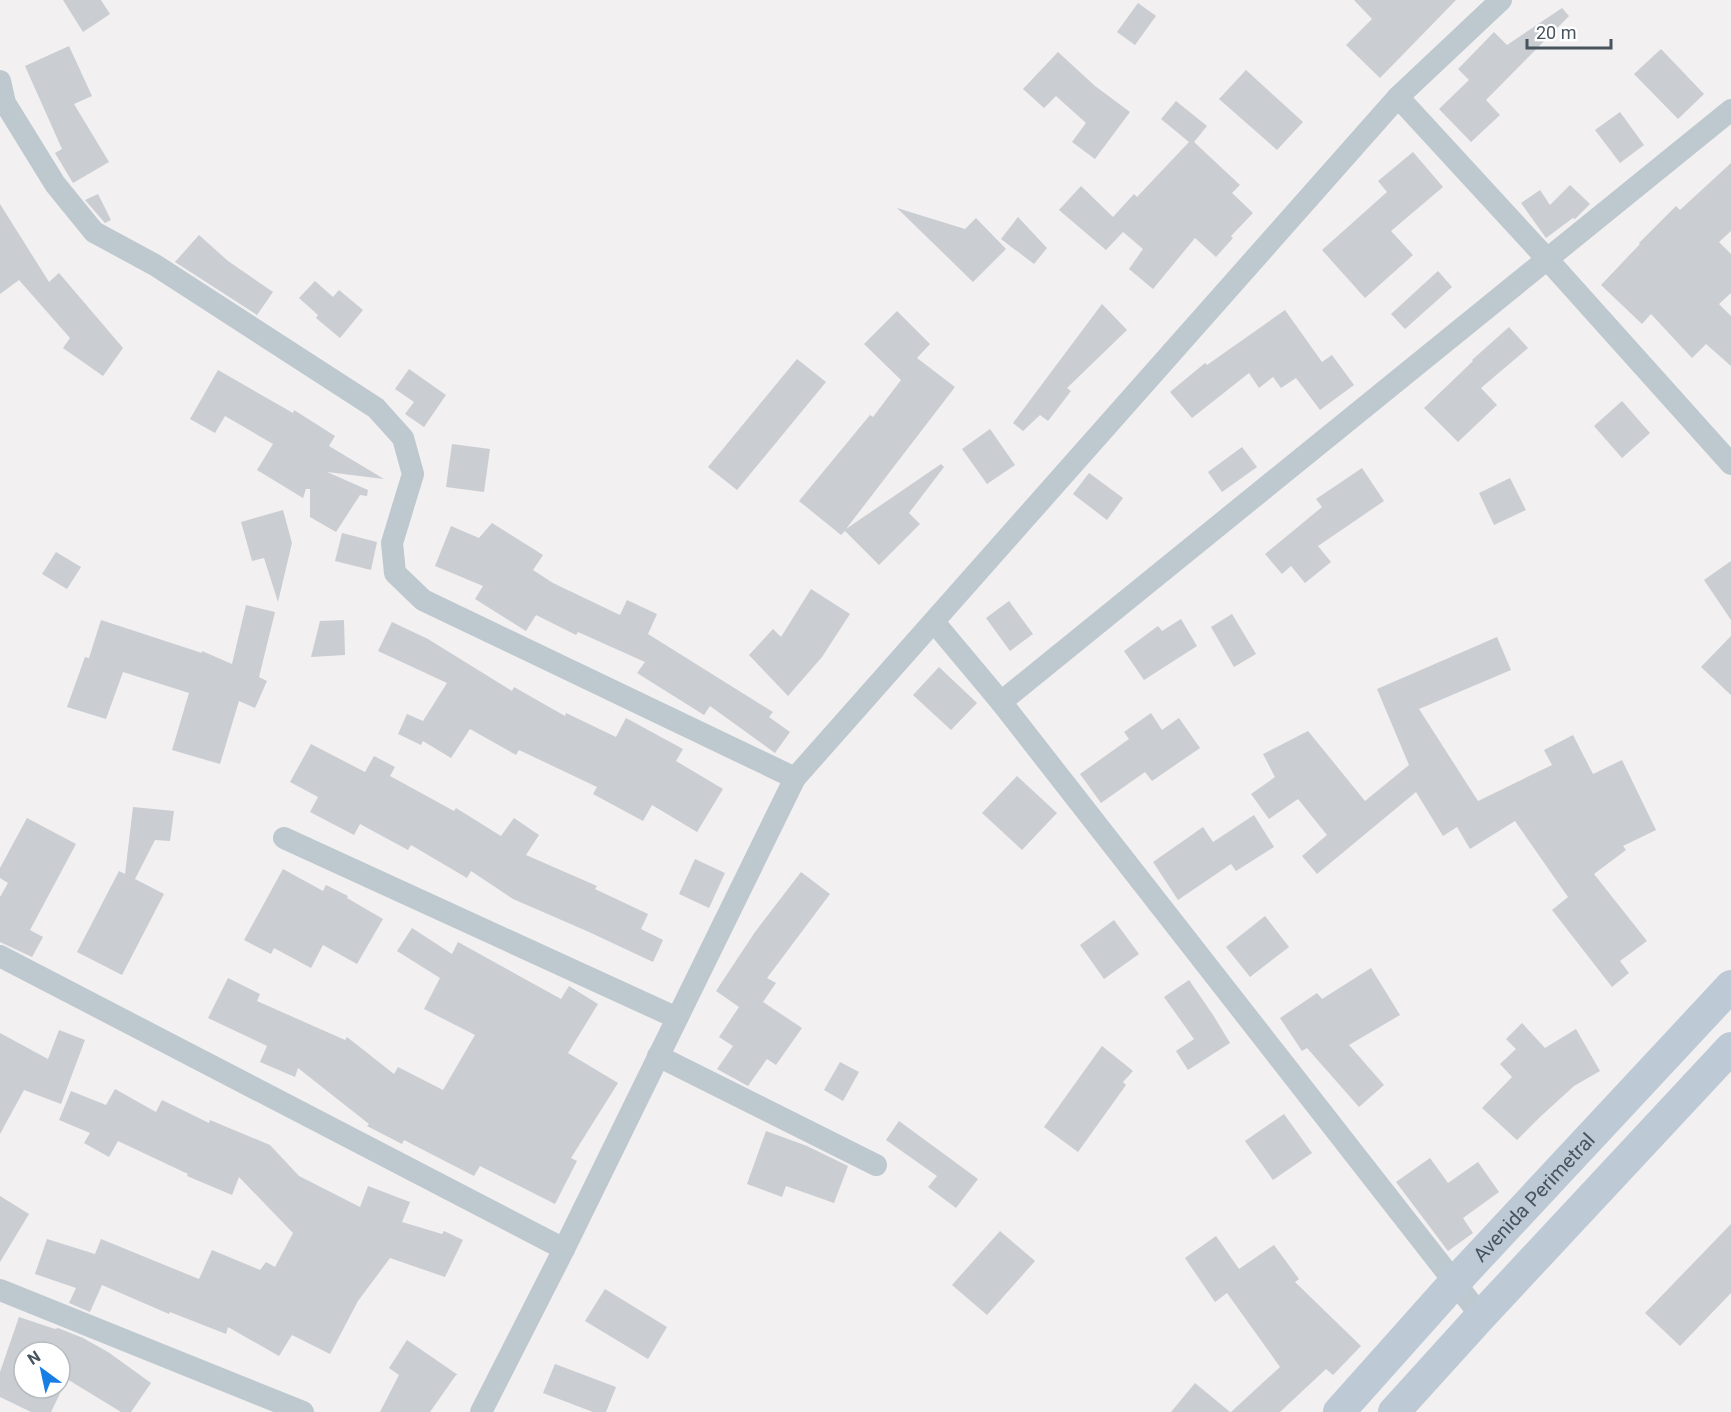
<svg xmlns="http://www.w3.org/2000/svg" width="1731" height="1412" viewBox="0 0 1731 1412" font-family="Roboto,sans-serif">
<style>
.building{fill:#cacdd2;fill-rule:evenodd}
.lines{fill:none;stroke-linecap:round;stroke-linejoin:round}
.minor{stroke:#bdc8cf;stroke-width:22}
.secondary{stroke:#bdc9d4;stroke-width:32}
.labels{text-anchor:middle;stroke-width:5;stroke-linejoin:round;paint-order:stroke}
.street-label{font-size:20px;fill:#47545d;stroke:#fff}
</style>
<rect width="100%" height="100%" fill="#f2f0f0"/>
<g class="building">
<polygon points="63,0 101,0 110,14 83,32"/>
<polygon points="1354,0 1456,0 1380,78 1346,45 1372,19"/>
<polygon points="1138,3 1156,16 1135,45 1117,32"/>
<polygon points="1562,8 1569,16 1486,100 1500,115 1471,142 1439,109 1469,80 1458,69 1494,32 1507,45"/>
<polygon points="69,46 92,96 74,104 109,162 73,183 55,153 62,149 25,66"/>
<polygon points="1661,49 1704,94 1678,119 1634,74"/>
<polygon points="1058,52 1095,86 1130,112 1095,159 1072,142 1086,123 1056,96 1044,108 1023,89"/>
<polygon points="1246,70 1303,122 1277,150 1219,99"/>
<polygon points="1176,101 1207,126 1194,142 1240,185 1232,193 1253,213 1231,236 1233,238 1216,257 1195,238 1153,289 1129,269 1143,249 1123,232 1106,250 1059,210 1081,186 1113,217 1134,194 1137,197 1189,142 1161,119"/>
<polygon points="1620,112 1644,145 1620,163 1595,130"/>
<polygon points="1413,152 1443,187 1391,231 1413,255 1365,298 1322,250 1387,192 1378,181"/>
<polygon points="1731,163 1731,231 1719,242 1731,254 1731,293 1719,304 1731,316 1731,366 1706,344 1692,358 1651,314 1642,324 1601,285 1640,244 1639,243 1676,206 1680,210"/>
<polygon points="1570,185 1590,204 1575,219 1573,218 1546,238 1521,203 1540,190 1550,205"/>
<polygon points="98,194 111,220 105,223 85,200"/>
<polygon points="0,204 49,282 59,273 123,348 103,376 63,348 70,338 19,280 0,294"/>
<polygon points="897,208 965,229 976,218 1006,249 973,282"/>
<polygon points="1018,217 1047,248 1034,264 1001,239"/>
<polygon points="199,235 228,261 273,292 257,315 175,262"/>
<polygon points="1438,271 1452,287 1405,329 1391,314"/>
<polygon points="315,281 333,297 339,290 363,310 340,338 316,318 318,315 299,298"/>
<polygon points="1102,304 1127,330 1067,388 1071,391 1048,421 1040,415 1023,431 1013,423"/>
<polygon points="1285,310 1322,362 1332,355 1354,385 1320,410 1296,378 1281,388 1273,377 1259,388 1249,373 1192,418 1170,392 1205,363 1207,365"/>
<polygon points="897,311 930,344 917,358 955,387 846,529 941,464 944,467 909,513 920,524 879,565 845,531 841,535 799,501 870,415 873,417 901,380 864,344"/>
<polygon points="1509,327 1528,348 1481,388 1497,405 1458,442 1424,408 1473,361 1472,360"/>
<polygon points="797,359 826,382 737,490 708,467"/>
<polygon points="409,369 446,395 424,427 405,414 414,402 395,389"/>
<polygon points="218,370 293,413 294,410 335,436 329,446 384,479 327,472 368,490 367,496 360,495 336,532 310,517 310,489 306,489 303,498 257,470 273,444 225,416 215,433 190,419"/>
<polygon points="1622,401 1650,433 1622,458 1594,426"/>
<polygon points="990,429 1015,465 987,484 962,449"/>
<polygon points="452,444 490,449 484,492 446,487"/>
<polygon points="1242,447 1257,467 1222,492 1208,472"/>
<polygon points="1362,468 1384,501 1318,546 1331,562 1305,583 1291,566 1282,574 1265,554 1322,507 1316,499"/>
<polygon points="1089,473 1123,498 1107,520 1073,494"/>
<polygon points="1510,478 1526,510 1494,525 1479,493"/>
<polygon points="283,510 292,543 278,602 264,558 252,561 241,522"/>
<polygon points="492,523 543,555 533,570 553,583 620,615 627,600 657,614 648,634 773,712 769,717 790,732 775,753 710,706 704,715 637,673 645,662 578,632 576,635 536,615 526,631 475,599 483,586 435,566 451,526 479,538"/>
<polygon points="342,533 377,542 371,570 335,561"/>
<polygon points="56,552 81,567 67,589 42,574"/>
<polygon points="1731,561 1731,620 1704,580"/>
<polygon points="811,589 850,614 822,657 788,696 749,655 773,629 781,637"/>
<polygon points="1009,601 1033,634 1010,651 986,618"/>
<polygon points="246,605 275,612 259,677 267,681 255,708 239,701 220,764 172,750 189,693 123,672 106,719 67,707 85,657 89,658 101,620 202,653 202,651 232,664"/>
<polygon points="1232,614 1256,654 1234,667 1211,627"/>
<polygon points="1181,619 1197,646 1144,680 1124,651 1158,626 1162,631"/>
<polygon points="344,620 345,655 311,657 320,621"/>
<polygon points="392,622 428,639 512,691 514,687 565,716 566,713 616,737 626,718 683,749 676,761 723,789 697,832 652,805 643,821 593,794 597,787 519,750 516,755 470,729 451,758 423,741 421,745 398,734 407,714 423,721 447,683 378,651"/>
<polygon points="1731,636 1731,695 1701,667"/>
<polygon points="1497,637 1511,670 1419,709 1478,801 1552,765 1544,750 1573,735 1593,774 1622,760 1656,830 1623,846 1626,850 1594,874 1647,941 1620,961 1629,973 1612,987 1552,910 1568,897 1515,821 1470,849 1457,827 1443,836 1416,792 1317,874 1302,856 1327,835 1298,799 1269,819 1251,794 1275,777 1263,754 1308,731 1365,801 1409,765 1377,689"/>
<polygon points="939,667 977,703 951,730 913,695"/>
<polygon points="1151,713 1162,730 1179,718 1200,748 1152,781 1145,772 1101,803 1080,774 1129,739 1124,732"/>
<polygon points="311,744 365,772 374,756 395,767 390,776 454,811 456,808 501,836 514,818 539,835 526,855 597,886 595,889 648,914 641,929 663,940 653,962 589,932 513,899 471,871 467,878 411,845 408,850 360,824 354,835 310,812 318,797 290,782"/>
<polygon points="1017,776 1057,813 1022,850 982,813"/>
<polygon points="133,807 174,811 170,841 155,840 135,879 164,894 122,975 77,952 119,871 125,874"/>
<polygon points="1254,815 1274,847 1236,871 1231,864 1178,900 1153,862 1203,827 1213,842"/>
<polygon points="27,818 76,844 30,930 43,937 32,957 0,942 0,897 8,883 0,878 0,868"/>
<polygon points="695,859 725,873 709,908 679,894"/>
<polygon points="283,869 323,891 326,885 348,896 347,898 383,919 357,964 323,945 311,968 274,948 271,954 244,940"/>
<polygon points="801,872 830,894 767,978 776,983 763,1002 802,1028 776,1065 767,1059 748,1086 717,1069 733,1046 719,1037 739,1007 716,991 755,932"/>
<polygon points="1265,916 1289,947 1250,977 1226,947"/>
<polygon points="1114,920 1139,954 1104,979 1080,945"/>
<polygon points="412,928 452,954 458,942 561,999 569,986 598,1004 568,1053 618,1083 571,1158 577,1161 555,1204 480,1166 474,1176 404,1140 402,1144 367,1126 369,1124 298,1068 295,1077 260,1062 267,1046 208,1018 228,978 260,994 257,1001 345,1040 347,1037 394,1074 398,1067 443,1090 475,1035 424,1009 440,978 397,951"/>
<polygon points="1371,968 1400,1015 1349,1045 1384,1085 1359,1107 1307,1048 1302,1051 1280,1018 1317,993 1322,999"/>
<polygon points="1189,980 1213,1015 1230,1043 1188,1070 1176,1051 1194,1039 1164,997"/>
<polygon points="1522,1023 1545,1048 1576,1029 1600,1071 1574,1086 1540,1117 1517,1140 1482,1108 1512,1077 1500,1064 1516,1049 1506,1039"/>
<polygon points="59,1030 85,1040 61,1104 24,1090 0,1134 0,1033 48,1059"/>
<polygon points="1102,1046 1133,1071 1123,1082 1126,1085 1078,1152 1044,1127"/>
<polygon points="840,1062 859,1072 843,1101 824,1090"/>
<polygon points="115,1089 156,1112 162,1100 209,1123 210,1120 270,1145 299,1176 360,1207 368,1186 410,1202 402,1222 442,1234 444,1231 463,1240 445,1277 390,1258 358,1301 330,1354 292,1335 279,1356 228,1327 226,1334 170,1312 169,1314 102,1285 90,1312 69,1303 76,1288 35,1274 47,1239 95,1254 101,1239 199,1279 212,1250 260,1270 266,1262 275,1267 293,1233 239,1177 232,1195 187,1176 188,1174 118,1141 109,1157 84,1143 90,1133 59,1120 71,1091 106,1105"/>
<polygon points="1284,1114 1312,1153 1273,1180 1245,1141"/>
<polygon points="899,1121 978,1179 956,1208 928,1187 937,1176 886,1140"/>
<polygon points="766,1131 807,1146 848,1166 834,1203 786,1186 782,1197 747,1184"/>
<polygon points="1430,1158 1448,1183 1478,1162 1499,1192 1463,1218 1473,1233 1448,1251 1396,1182"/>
<polygon points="0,1196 29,1214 0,1262"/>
<polygon points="1731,1224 1731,1293 1680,1346 1645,1313"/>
<polygon points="1000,1231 1035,1261 987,1315 952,1285"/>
<polygon points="1216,1236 1239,1269 1274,1245 1299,1279 1295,1282 1361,1346 1333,1375 1326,1369 1280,1412 1231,1412 1280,1367 1227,1293 1215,1302 1185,1258"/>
<polygon points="605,1289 667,1327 648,1359 585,1321"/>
<path d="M 19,1317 L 55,1329 L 58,1328 L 83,1338 L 108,1352 L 151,1383 L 131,1412 L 121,1412 L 67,1379 L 51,1412 L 31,1412 L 0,1397 L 0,1372 ZM 24,1352 L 60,1352 L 60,1388 L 24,1388 Z"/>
<polygon points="407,1340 458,1375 456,1375 430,1412 380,1412 399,1375 389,1368"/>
<polygon points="555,1364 616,1387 606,1412 593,1412 543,1393"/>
<polygon points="1195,1383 1230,1412 1171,1412"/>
</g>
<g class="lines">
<g class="minor">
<polyline points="0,81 5,103 55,184 94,232 155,265 376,408 403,438 413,474 392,543 395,573 423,600 795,778"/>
<polyline points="1398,97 1548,260 1731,464"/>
<polyline points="934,622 1001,702 1481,1316"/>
<polyline points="1001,702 1731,110"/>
<polyline points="284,838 677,1018"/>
<polyline points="0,956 564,1249"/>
<polyline points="658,1056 876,1165"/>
<polyline points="0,1290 303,1412"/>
<polyline points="481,1412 564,1249 795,778 1398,97 1501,0"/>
</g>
<g class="secondary">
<path id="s1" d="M 1339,1412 L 1455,1282 L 1731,986"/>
<polyline points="1394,1412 1481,1316 1731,1048"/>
</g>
</g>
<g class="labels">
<g class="street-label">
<text dy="7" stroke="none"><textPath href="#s1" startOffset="290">Avenida Perimetral</textPath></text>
</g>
</g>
<g transform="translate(42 1370) rotate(327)"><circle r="28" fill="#ffffff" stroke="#b5bbbe" stroke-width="1.5"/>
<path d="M0-4.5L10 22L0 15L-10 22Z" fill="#177ee5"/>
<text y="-9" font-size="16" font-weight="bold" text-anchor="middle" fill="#47545d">N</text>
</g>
<path d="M1527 39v9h84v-9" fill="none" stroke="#47545d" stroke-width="3"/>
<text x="1536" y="39" font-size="18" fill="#47545d" stroke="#ffffff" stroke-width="4.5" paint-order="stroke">20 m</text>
</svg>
